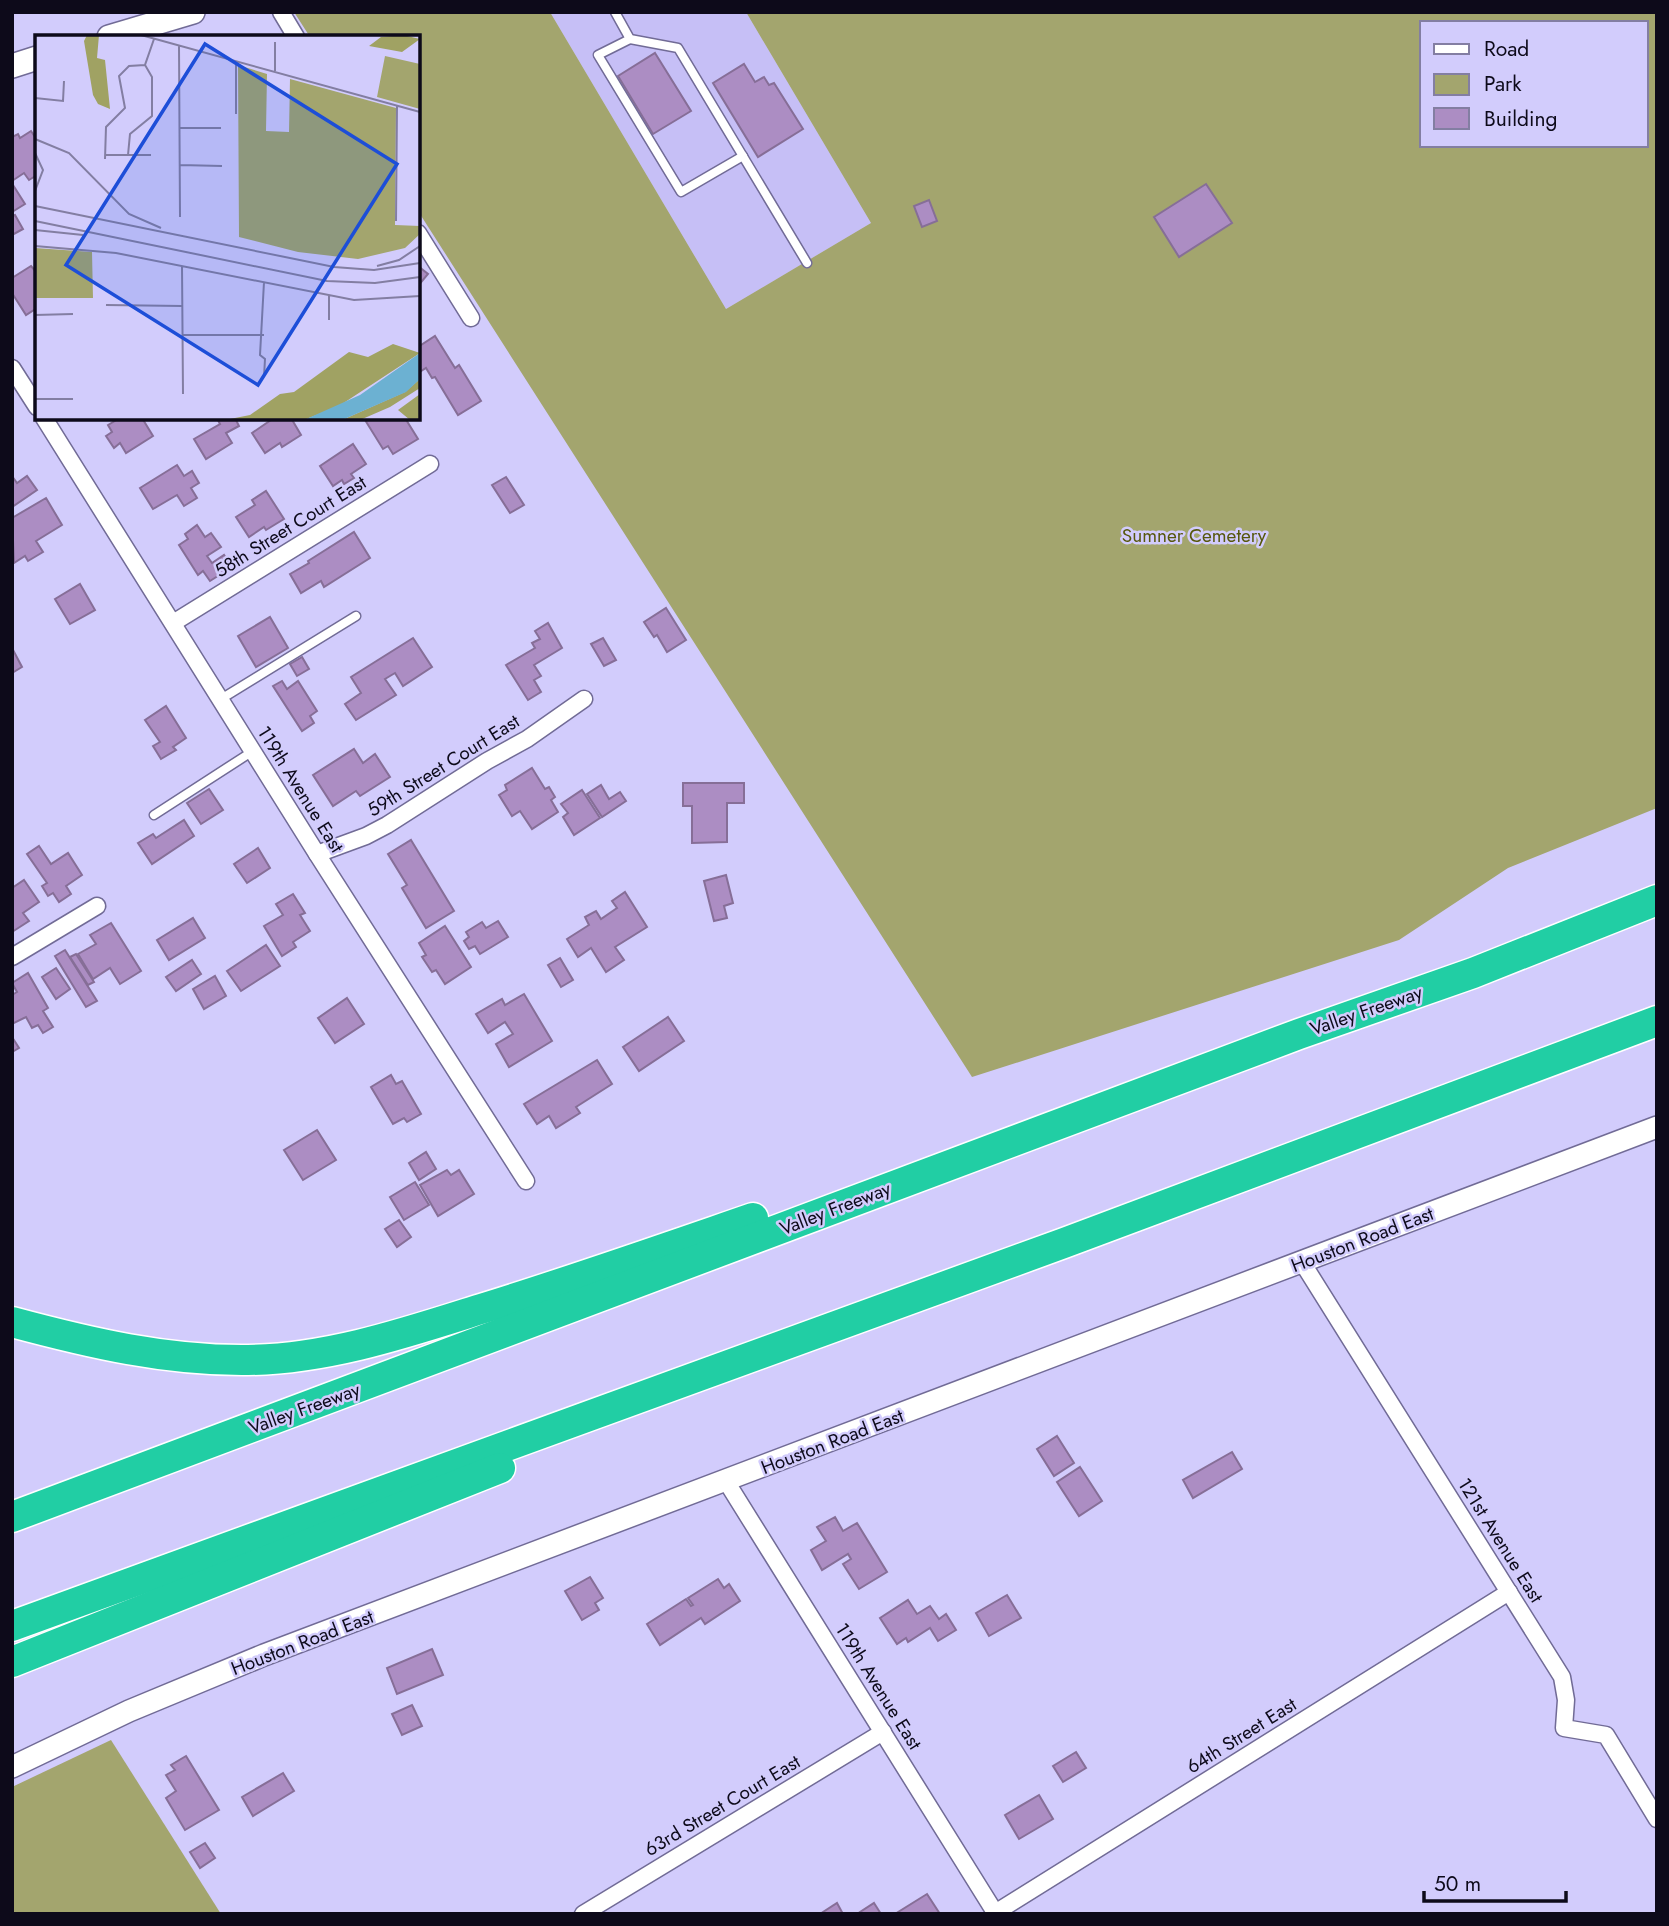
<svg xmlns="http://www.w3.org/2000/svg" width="1669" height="1926" viewBox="0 0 1669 1926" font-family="Jost,sans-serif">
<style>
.built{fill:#c6bff6}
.green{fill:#a3a56e;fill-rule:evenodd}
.building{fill:#ac8dc3;stroke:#866e97;stroke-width:2}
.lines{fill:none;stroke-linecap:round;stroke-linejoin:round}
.service-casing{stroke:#716b96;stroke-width:11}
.minor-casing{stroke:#716b96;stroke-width:19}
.tertiary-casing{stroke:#716b96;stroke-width:24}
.secondary-casing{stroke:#716b96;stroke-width:26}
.motorway-casing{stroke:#fff;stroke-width:33}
.service{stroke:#fff;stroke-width:8}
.minor{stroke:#fff;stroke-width:16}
.tertiary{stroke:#fff;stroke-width:21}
.secondary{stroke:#fff;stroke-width:23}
.motorway{stroke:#21cea4;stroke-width:30}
.labels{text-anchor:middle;stroke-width:5;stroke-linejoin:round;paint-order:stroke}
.street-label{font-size:19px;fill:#0d0a1a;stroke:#d2ccfc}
.park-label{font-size:19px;fill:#56570c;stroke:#d2ccfc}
.inset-road{fill:none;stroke:#837ea2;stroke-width:2}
.view{fill:#1d4ed8;fill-opacity:0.15;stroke:#1d4ed8;stroke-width:3.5}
.inset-edge{fill:none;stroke:#0d0a1a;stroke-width:3.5}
</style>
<rect width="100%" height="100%" fill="#d2ccfc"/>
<polygon class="built" points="550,12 746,12 871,223 726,309"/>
<g class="green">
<path d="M 294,12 L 550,12 L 726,309 L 871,223 L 746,12 L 1657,12 L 1657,808 L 1508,868 L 1399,940 L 972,1077 L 418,211 L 418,37 L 310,37 ZM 1422,23 L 1646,23 L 1646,145 L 1422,145 Z"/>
<polygon points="111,1740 221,1914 12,1914 12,1787"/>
</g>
<g class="building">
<polygon points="655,53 691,111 653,134 618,76"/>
<polygon points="744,64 755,82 764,77 769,85 774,83 803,129 758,157 713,83"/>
<polygon points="31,131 37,140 37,175 29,180 24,173 12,181 12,137 18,134 20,138"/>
<polygon points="1206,184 1232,223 1179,257 1154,217"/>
<polygon points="13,185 25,204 12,212 12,186"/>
<polygon points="929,200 937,221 922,227 914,206"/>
<polygon points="15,215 23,229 12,235 12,216"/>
<polygon points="31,266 37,273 37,308 26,315 12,293 12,278"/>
<polygon points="418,266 428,274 418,286"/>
<polygon points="435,336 455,368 459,365 481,401 458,415 435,377 432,378 426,368 418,373 418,347"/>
<polygon points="120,418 142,418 153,436 126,453 120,443 114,448 106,436 112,432 108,425"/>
<polygon points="217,418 235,418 239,426 226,433 232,443 206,459 194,439 220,424"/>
<polygon points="274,418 291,418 301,435 282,447 280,443 265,453 252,433"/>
<polygon points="367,418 405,418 418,439 393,454 388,446 383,449 365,420"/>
<polygon points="353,444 366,464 351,474 354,478 344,484 342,480 333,486 320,466"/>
<polygon points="177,465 184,476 192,471 199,483 191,488 197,498 184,506 177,495 153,509 140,488"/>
<polygon points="12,476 17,483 27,476 37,490 12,507"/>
<polygon points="506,477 524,505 510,513 492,485"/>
<polygon points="266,491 284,519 266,530 264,527 249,537 236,517 255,505 252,500"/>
<polygon points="46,498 62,525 36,541 43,552 28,561 25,556 14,563 12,518"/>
<polygon points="197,525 205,537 211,533 221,547 207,556 212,563 224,555 232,567 210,581 203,571 198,575 179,545 188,539 185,534"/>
<polygon points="354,532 370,558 324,587 321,581 301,593 290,574 309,563 308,561"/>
<polygon points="80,584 95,610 70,624 55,599"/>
<polygon points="666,608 686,640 667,652 657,635 654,637 644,622"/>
<polygon points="270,617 288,648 256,667 238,636"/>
<polygon points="548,623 562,648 534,665 541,676 534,680 541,692 528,700 506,665 535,648 532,643 540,639 535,631"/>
<polygon points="413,638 432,667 403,686 395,673 385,679 396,695 356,720 345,704 361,693 351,677"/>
<polygon points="603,638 616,660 604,666 591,644"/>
<polygon points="12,648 22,667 12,673"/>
<polygon points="302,657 309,669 297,676 290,664"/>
<polygon points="282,681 287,689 298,681 317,711 310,716 314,723 302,731 273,686"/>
<polygon points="166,706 186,738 173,747 176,750 161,759 153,746 160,742 145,720"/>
<polygon points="354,749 363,763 375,754 390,777 360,796 356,791 333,806 313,775"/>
<polygon points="532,768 545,789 549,787 555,797 551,800 558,812 532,829 520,811 512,816 499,795 507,790 505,785"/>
<polygon points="683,783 744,783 744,803 727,803 727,842 692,843 692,806 683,806"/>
<polygon points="601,785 609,799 620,792 626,801 602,817 587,794"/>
<polygon points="209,789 223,810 201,824 187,803"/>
<polygon points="582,790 600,818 574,835 563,817 568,813 561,804"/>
<polygon points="184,820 194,836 152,864 138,843 153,834 156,838"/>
<polygon points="411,840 454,911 426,928 402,888 407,885 388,854"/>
<polygon points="39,846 51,864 68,853 82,875 66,886 71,894 59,902 53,893 48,896 42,886 47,883 27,854"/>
<polygon points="258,848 270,868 247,883 234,864"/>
<polygon points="726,875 733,903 724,906 727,918 714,921 704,881"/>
<polygon points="24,880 39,902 23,913 29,921 12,932 12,888"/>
<polygon points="625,892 647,927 615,947 624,960 606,972 591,948 578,957 567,939 589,925 585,917 596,911 601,919 617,908 612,901"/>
<polygon points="293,894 305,913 300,915 310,931 293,942 296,947 282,956 264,926 283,915 276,904"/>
<polygon points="193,918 205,938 169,960 157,940"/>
<polygon points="498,921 508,937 480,954 475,946 469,949 464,941 469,937 466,932 482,922 486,928"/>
<polygon points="111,923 141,971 120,984 110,968 93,979 78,954 96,944 90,935"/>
<polygon points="445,926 471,967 445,984 436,970 432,972 422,957 426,955 419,943"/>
<polygon points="266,945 280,966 241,991 227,971"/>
<polygon points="65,950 97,1001 86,1007 55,956"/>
<polygon points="76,954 94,982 88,985 70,957"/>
<polygon points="560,958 573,980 561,987 548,965"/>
<polygon points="192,960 201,974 176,991 166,977"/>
<polygon points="56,968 70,989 56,999 42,977"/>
<polygon points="28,973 48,1008 43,1011 53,1027 43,1033 38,1025 32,1028 26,1017 12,1024 12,995 17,992 12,983"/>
<polygon points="215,976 226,996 204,1009 193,989"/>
<polygon points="524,994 552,1041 509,1067 496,1044 513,1034 505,1022 488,1033 476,1014 502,999 505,1005"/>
<polygon points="347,998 364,1024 335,1043 318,1018"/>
<polygon points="668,1017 684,1041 639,1071 623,1047"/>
<polygon points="12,1037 19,1048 12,1052"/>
<polygon points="597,1060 612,1084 576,1107 580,1113 556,1128 549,1116 537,1124 524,1104"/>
<polygon points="391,1075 396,1084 402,1081 421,1114 407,1122 404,1118 393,1124 371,1087"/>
<polygon points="317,1130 336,1160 303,1180 284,1150"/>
<polygon points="426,1152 436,1169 419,1180 409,1163"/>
<polygon points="447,1170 451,1175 459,1170 474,1194 438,1216 420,1185"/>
<polygon points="415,1182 429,1205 404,1220 390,1197"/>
<polygon points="399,1220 411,1237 397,1247 385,1229"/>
<polygon points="1057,1436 1074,1463 1054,1476 1037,1449"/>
<polygon points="1232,1452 1242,1469 1193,1498 1183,1480"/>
<polygon points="1080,1467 1102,1501 1079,1516 1057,1482"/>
<polygon points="835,1517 843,1531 857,1523 887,1572 859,1589 843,1564 851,1559 848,1554 822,1570 811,1550 826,1541 817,1527"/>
<polygon points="590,1577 603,1598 595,1603 599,1610 582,1620 565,1591"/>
<polygon points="718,1579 724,1588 729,1584 740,1601 705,1624 701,1618 660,1645 647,1624 686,1599 691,1606 693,1605 688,1598"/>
<polygon points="1007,1595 1021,1618 989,1636 976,1613"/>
<polygon points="908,1600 917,1614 930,1606 939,1619 946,1614 956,1630 938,1641 930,1628 908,1642 906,1638 897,1644 880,1618"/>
<polygon points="432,1649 443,1675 397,1694 387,1668"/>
<polygon points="412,1705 422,1726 402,1735 392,1714"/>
<polygon points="1076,1752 1086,1768 1063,1782 1053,1766"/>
<polygon points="186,1756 219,1810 185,1830 166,1798 176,1791 166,1775 175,1770 171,1765"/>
<polygon points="283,1773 294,1791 253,1816 242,1797"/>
<polygon points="1039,1795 1053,1819 1019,1839 1005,1815"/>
<polygon points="205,1843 215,1858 200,1868 190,1852"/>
<polygon points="927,1894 940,1914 895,1914"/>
<polygon points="837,1903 843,1914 820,1914"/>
<polygon points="874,1903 881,1914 857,1914"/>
</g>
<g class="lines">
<g class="service-casing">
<g id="service">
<polyline points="615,12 630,39 678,48 807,263"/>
<polyline points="630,39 598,55 681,192 743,156"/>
<polyline points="221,699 356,616"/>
<polyline points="154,815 253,751"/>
</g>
</g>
<g class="minor-casing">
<g id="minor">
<polyline points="281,12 296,37"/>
<polyline points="418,233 471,318"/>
<polyline points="12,368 37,407"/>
<polyline points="44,418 317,854 526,1181"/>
<polyline points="173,623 430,464"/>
<polyline points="317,854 366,836 387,825 487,761 527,739 584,699"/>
<polyline points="12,957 97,906"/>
<polyline points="1302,1262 1562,1677 1566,1700 1564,1728 1606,1735 1657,1819"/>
<polyline points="726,1481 996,1914"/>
<polyline points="995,1913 1509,1592"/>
<polyline points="583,1914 883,1732"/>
</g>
</g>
<g class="tertiary-casing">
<polyline id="tertiary" points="12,1767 129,1711 264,1655 1657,1127"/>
</g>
<g class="secondary-casing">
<g id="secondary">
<polyline points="109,37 193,12"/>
<polyline points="12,66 37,58"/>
</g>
</g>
<g class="motorway-casing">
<g id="motorway">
<path d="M 12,1322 C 90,1343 167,1361 248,1360 C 328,1359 405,1333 481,1309 C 572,1281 663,1249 753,1218"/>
<polyline points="12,1517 1299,1034 1473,973 1657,900"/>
<polyline points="12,1626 1064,1243 1657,1021"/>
<polyline points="12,1662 500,1468"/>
</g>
</g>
<use href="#service" class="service"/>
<use href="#minor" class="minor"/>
<use href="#tertiary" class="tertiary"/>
<use href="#secondary" class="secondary"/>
<use href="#motorway" class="motorway"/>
</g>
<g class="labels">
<g class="street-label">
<text transform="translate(290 526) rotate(-32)" y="7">58th Street Court East</text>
<text transform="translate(443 765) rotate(-32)" y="7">59th Street Court East</text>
<text transform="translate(301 789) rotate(58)" y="7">119th Avenue East</text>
<text transform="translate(1366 1010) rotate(-19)" y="7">Valley Freeway</text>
<text transform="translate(835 1208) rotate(-21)" y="7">Valley Freeway</text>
<text transform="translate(1362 1239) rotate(-21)" y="7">Houston Road East</text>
<text transform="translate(304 1408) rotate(-20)" y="7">Valley Freeway</text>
<text transform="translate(832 1441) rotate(-21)" y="7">Houston Road East</text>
<text transform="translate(1501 1540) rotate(58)" y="7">121st Avenue East</text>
<text transform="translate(302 1642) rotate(-21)" y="7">Houston Road East</text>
<text transform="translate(879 1686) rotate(58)" y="7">119th Avenue East</text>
<text transform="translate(1241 1735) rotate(-32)" y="7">64th Street East</text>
<text transform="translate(722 1805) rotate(-31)" y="7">63rd Street Court East</text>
</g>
<g class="park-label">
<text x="1194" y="542">Sumner Cemetery</text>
</g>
</g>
<g transform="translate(35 35)">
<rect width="385" height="385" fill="#d2ccfc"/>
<path d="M 350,21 L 385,29 L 385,74 L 342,62 ZM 203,30 L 232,39 L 231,96 L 254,97 L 255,44 L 361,73 L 360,190 L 385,191 L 385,199 L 370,213 L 323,224 L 263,217 L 204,202 ZM 0,213 L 57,217 L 58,263 L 0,263 Z" fill="#a3a56e"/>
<path d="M 52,0 L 64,0 L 62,23 L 70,25 L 75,74 L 63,69 L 58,60 L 49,6 ZM 368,0 L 385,4 L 367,17 L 334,11 L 346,2 ZM 358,309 L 385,318 L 304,371 L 269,385 L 190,385 L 215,380 L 245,359 L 259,357 L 314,317 L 333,322 ZM 385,344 L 385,353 L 355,372 L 325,385 L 307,385 L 370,357 ZM 385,359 L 385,385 L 375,385 L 363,375 Z" fill="#a0a263"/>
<path d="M 385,318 L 385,344 L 371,357 L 307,385 L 269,385 L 325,360 Z" fill="#6cb1d2"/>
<path class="inset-road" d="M 106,0 L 385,77M 240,7 L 240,36M 144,11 L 145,182M 0,63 L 28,66 L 29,46M 201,79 L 201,27M 145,93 L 186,93M 0,104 L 34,118 L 94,179 L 126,193M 0,118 L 8,135 L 0,156M 70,120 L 116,120M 93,120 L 95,99 L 117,81 L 117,42 L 110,30 L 119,4M 70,124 L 71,92 L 90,73 L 84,41 L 94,31 L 110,30M 145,130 L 187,131M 0,171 L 299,232 L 339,235 L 385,228M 0,186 L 292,246 L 340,248 L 385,242M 361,186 L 362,71M 0,195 L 48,200M 0,211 L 81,218 L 319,265 L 385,261M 147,231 L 148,359M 342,231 L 364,225 L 385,211M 229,247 L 225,320 L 230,324 L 229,342M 71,270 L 147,271M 0,280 L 38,279M 294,285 L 294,260M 147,300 L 229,300M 0,364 L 38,364"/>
<path class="view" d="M 170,9 L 362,129 L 223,350 L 31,230 Z"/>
<rect width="385" height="385" class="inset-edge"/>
</g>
<rect width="1669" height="1926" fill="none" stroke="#0d0a1a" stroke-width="28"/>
<rect x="1420" y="21" width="228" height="126" fill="#d2ccfc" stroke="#837ea2" stroke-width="2"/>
<rect x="1434" y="44" width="35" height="10" fill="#ffffff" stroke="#837ea2" stroke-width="2"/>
<text x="1484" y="56" font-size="21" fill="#0d0a1a">Road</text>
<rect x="1434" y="74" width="35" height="21" fill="#a3a56e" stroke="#837ea2" stroke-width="2"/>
<text x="1484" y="91" font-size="21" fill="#0d0a1a">Park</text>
<rect x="1434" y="108" width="35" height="21" fill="#ac8dc3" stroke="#837ea2" stroke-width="2"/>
<text x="1484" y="126" font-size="21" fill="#0d0a1a">Building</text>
<path d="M1424 1891v10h142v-10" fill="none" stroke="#0d0a1a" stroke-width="3.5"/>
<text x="1434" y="1891" font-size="21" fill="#0d0a1a" stroke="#d2ccfc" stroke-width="5" paint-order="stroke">50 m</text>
</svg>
